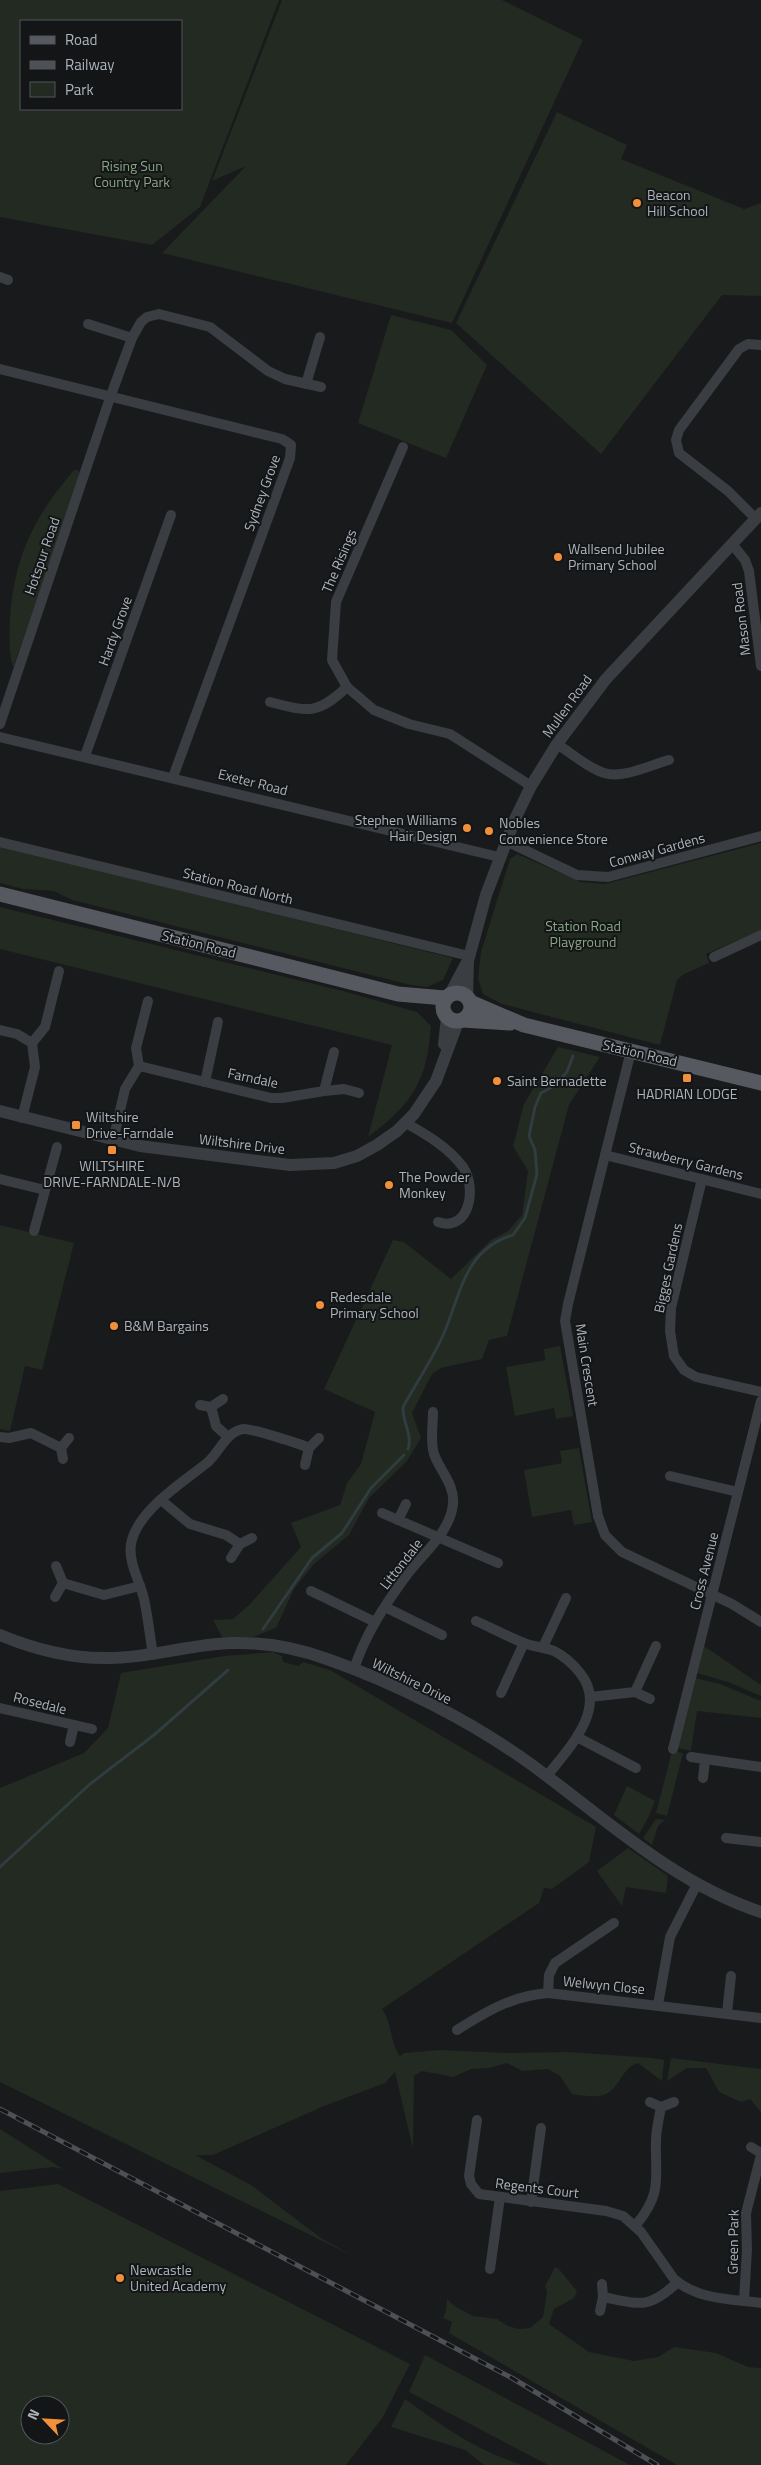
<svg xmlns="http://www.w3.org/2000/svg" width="761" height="2465" viewBox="0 0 761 2465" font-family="'Titillium Web',sans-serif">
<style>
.green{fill:#222a21;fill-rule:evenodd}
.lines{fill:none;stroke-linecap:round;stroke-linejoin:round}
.stream{stroke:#2f3c40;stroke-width:3}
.minor{stroke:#3a3d41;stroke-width:10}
.tertiary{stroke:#3a3d41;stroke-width:12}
.primary{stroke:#565a60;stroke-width:15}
.rail-casing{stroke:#4d5156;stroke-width:5}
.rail{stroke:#141517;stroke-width:3;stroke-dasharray:9;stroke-linecap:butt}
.poi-dot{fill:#f28f3b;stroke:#141517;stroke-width:2}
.labels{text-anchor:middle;stroke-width:4;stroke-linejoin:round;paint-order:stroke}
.park-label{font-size:14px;fill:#88a683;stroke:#141517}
.poi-label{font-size:14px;fill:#acb4bb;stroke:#141517;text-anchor:start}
.street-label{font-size:14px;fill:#acb4bb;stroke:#141517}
</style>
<rect width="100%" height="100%" fill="#191a1c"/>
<g class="green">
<path d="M 0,0 L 279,0 L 200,207 L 152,245 L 0,217 ZM 21,21 L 181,21 L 181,109 L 21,109 Z"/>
<polygon points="282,0 502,0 583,40 452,323 162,253 246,166 212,181"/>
<polygon points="557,112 627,145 621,159 744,209 761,203 761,296 722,295 601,454 456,323"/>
<polygon points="391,315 451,330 487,365 446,458 358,423"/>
<path d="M 74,470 L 78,470 L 81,475 L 13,668 C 9,653 9,634 10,619 C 14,556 34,517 74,470 Z"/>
<polygon points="761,843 761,930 706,954 709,963 684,974 677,980 660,1045 502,1004 483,994 478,979 481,952 510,859 517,854 581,882 605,884"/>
<polygon points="0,846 453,958 443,980 427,987 411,985 72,900 54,891 23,889 0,883"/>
<path d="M 0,907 L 343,991 L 417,1012 L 431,1026 C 427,1082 412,1104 368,1137 L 392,1045 L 0,949 Z"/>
<polygon points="558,1047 600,1057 569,1105 507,1336 489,1340 482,1359 441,1368 432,1374 412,1413 421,1438 407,1461 369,1498 349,1535 314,1564 294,1589 276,1628 253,1637 222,1637 213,1620 233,1619 250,1604 301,1547 291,1523 340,1505 347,1483 361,1464 375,1412 324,1389 393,1240 404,1242 451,1279 491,1240 508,1231 522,1215 528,1171 513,1146 524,1104"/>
<polygon points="0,1225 74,1243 42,1370 25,1366 10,1431 0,1429"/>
<polygon points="560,1346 573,1416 556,1419 554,1408 515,1416 506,1367 545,1360 544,1349"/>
<polygon points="579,1448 592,1522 574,1525 571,1510 532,1517 524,1470 562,1463 560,1451"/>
<polygon points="704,1646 761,1685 761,1696 728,1682 697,1673"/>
<path d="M 273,1652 L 282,1656 L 283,1662 L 299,1666 L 303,1662 L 330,1670 L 596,1827 L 589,1862 L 552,1889 L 544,1888 L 539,1903 L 382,2009 C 393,2024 389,2041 400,2056 L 404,2053 L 440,2050 L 506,2053 L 569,2052 L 652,2058 L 664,2060 L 662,2081 L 638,2063 C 622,2067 619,2090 604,2095 C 594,2098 581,2095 572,2094 L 560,2076 L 548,2069 L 522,2071 L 507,2063 L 490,2068 L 471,2069 L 453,2077 L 422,2071 L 414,2076 L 413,2149 L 395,2072 L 385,2083 L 324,2106 L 213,2155 L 195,2155 L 251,2185 L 321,2238 L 355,2257 L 0,2082 L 0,1788 L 84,1753 L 108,1728 L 121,1673 L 224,1656 Z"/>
<polygon points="696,1678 720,1684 761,1701 761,1718 697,1711 691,1751 678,1748"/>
<polygon points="672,1751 683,1753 667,1816 656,1813"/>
<polygon points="627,1786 655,1801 649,1816 639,1834 614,1815"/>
<polygon points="656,1819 665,1820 658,1826 652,1845 643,1838"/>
<polygon points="628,1848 668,1876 666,1893 626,1887 622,1906 597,1871"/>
<polygon points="671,2058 761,2069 761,2112 750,2099 741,2102 719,2092 706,2068 687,2068 667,2081"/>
<polygon points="0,2129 63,2169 53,2167 0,2173"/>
<path d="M 58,2184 L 410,2364 L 383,2417 L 346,2465 L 0,2465 L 0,2191 ZM 30,2405 L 60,2405 L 60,2435 L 30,2435 Z"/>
<polygon points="555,2267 559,2269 577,2291 574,2298 554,2309 549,2324 589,2352 634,2361 658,2357 674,2347 716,2353 748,2367 761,2368 761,2465 677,2465 449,2333 452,2322 443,2318 446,2311 447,2299 456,2307 473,2316 497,2319 508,2326 518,2329 530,2328 543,2317 547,2292 545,2286"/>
<polygon points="425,2355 630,2465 548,2465 409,2392"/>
<path d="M 405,2399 C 443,2427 476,2450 522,2465 L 484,2465 L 465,2450 L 391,2427 Z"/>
</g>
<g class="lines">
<g class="stream">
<path d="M 408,1449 C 413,1436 402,1421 403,1407 C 416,1383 433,1359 444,1333 C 461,1293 465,1249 513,1235 L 525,1218 L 537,1174 L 535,1150 L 529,1136 L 535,1107 L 541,1093 L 554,1086 L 567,1072 L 573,1056"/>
<polyline points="263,1629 312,1558 342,1533 371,1488 404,1455"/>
<polyline points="0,1867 90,1784 154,1735 228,1670"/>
</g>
<g class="minor">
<polyline points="0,277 8,280"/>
<polyline points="88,324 132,338"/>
<polyline points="0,369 282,439 291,445 290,458 173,777"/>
<polyline points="306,384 320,337"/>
<polyline points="403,447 336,602 332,660 347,687 374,710 409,724 450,734 531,786"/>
<polyline points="756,519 728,491 679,453 676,440 679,430 739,349 748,344 761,345"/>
<polyline points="732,544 745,560 749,571 761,666"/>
<path d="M 270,702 C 309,712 317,715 347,687"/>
<polyline points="0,724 111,395 132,338 141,322 147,317 159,314 210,327 268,371 285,379 321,387"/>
<polyline points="0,737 499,857"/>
<path d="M 557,744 C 571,753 588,768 604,773 C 624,779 650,765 669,760"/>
<polyline points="85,756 171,515"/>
<polyline points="506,841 577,875 608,877 761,836"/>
<polyline points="0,842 469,956"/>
<polyline points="714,957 761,935"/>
<polyline points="0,1030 17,1034 32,1043"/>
<polyline points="631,1051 568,1304 565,1321 598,1516 605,1535 622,1552 732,1604 761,1622"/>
<polyline points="139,1066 271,1098 282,1098 324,1091 334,1052"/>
<polyline points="205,1082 218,1022"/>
<polyline points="324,1091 344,1089 359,1093"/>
<polyline points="22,1118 35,1067 32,1043 45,1027 59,971"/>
<path d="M 406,1123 C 427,1135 448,1147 463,1167 C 477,1187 470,1233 438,1222"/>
<polyline points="113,1141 125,1089 139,1066 136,1048 148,1001"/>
<polyline points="605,1155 761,1194"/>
<polyline points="0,1179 45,1190"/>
<polyline points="702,1179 671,1308 670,1331 674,1356 684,1370 696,1377 761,1392"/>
<polyline points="34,1231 57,1147"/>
<polyline points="200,1405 211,1407 223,1399"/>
<polyline points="211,1407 216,1426 228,1437"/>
<polyline points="0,1437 9,1438 31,1433 61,1448"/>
<polyline points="63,1459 61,1448 69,1438"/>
<polyline points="305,1465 309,1448 319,1438"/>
<polyline points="670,1476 738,1492"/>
<polyline points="161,1500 190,1524 226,1535 240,1544"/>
<polyline points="382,1513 498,1563"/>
<polyline points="398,1520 406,1504"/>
<polyline points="231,1558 240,1544 252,1538"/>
<polyline points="63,1583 104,1595 140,1586"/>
<polyline points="311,1591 375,1622"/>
<polyline points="55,1597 63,1583 56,1566"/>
<polyline points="385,1607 442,1635"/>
<path d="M 476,1621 C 492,1628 508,1637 524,1643 C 534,1647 544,1647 554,1651 C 564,1656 573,1664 580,1673 C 609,1708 568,1749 547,1776"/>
<polyline points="543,1647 566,1598"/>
<path d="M 153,1655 C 150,1637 148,1617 144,1599 C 140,1581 128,1563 131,1544 C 137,1510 184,1482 208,1462 C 220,1451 226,1432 243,1429 C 250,1428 301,1444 309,1448"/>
<path d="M 354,1669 C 365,1635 384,1606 406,1576 C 422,1554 450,1533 453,1504 C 455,1485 440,1471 434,1454 C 430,1442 433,1425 433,1412"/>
<polyline points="635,1692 650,1699"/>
<polyline points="501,1693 524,1643"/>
<polyline points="590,1697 635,1692 656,1646"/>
<polyline points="0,1708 92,1729"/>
<polyline points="577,1737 636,1768"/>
<polyline points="70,1742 74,1725"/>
<polyline points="673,1749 761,1401"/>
<polyline points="691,1757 761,1767"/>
<polyline points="703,1778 705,1760"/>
<polyline points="726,1838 761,1842"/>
<polyline points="548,1993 549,1975 555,1963 614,1923"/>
<polyline points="658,2005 670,1937 697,1884"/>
<polyline points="727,2013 731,1976"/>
<path d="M 457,2030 C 487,2011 512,1996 548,1993 L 761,2018"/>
<polyline points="650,2102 661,2107 674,2102"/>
<path d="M 477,2120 L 469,2176 L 471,2184 L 479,2194 L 606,2211 L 623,2216 L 641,2232 L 674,2279 C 698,2300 731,2299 761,2303"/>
<polyline points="751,2147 761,2153"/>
<polyline points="531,2202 541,2128"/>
<path d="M 636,2225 C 663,2192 655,2179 656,2141 C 656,2130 659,2118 661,2107"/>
<polyline points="490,2269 500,2197"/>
<path d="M 603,2297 C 640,2304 648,2310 678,2282"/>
<polyline points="744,2300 747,2250 746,2213 761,2155"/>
<polyline points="600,2311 603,2297 602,2284"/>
</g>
<g class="tertiary">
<polyline points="450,994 466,964"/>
<polyline points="467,997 468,961 486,895 515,819 531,786 557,744 606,679 761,513"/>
<polyline points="444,1044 447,1018"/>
<polyline points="0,1111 140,1146 290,1165 334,1163 357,1156 377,1145 397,1131 414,1114 436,1081 458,1022"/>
<path d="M 0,1635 C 36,1650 71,1659 110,1658 C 151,1658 191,1644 231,1643 C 263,1642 297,1648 327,1659 C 396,1683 473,1722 532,1765 C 606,1819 673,1883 761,1912"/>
</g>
<g class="primary">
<polyline points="0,894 398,994 445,998"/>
<circle cx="457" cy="1007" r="14"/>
<polyline points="470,1002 524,1025 761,1083"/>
<polyline points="463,1020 510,1023"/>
</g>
<g class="rail-casing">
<polyline id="rail" points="0,2109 512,2378 657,2465"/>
</g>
<use href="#rail" class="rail"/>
</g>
<g class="poi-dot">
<circle cx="637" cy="203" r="5"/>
<circle cx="558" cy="557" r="5"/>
<circle cx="467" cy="828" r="5"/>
<circle cx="489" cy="831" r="5"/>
<rect x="682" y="1073" width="10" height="10" rx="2.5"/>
<circle cx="497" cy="1081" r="5"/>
<rect x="71" y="1120" width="10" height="10" rx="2.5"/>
<rect x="107" y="1145" width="10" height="10" rx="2.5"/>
<circle cx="389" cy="1185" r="5"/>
<circle cx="320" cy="1305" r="5"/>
<circle cx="114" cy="1326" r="5"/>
<circle cx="120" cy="2278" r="5"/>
</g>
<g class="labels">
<g class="park-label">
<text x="132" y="171">Rising Sun<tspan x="132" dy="16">Country Park</tspan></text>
<text x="583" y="931">Station Road<tspan x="583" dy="16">Playground</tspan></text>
</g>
<g class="poi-label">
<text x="647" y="200">Beacon<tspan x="647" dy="16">Hill School</tspan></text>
<text x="568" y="554">Wallsend Jubilee<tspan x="568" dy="16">Primary School</tspan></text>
<text x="457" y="825" text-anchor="end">Stephen Williams<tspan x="457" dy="16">Hair Design</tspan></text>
<text x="499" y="828">Nobles<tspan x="499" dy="16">Convenience Store</tspan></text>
<text x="507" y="1086">Saint Bernadette</text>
<text x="687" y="1099" text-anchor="middle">HADRIAN LODGE</text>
<text x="86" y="1122">Wiltshire<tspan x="86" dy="16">Drive-Farndale</tspan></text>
<text x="112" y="1171" text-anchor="middle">WILTSHIRE<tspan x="112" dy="16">DRIVE-FARNDALE-N/B</tspan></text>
<text x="399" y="1182">The Powder<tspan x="399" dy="16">Monkey</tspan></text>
<text x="330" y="1302">Redesdale<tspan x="330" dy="16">Primary School</tspan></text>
<text x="124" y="1331">B&amp;M Bargains</text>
<text x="130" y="2275">Newcastle<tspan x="130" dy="16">United Academy</tspan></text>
</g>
<g class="street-label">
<text transform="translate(262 493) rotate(-70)" y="5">Sydney Grove</text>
<text transform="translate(42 556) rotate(-71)" y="5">Hotspur Road</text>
<text transform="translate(339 561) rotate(-67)" y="5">The Risings</text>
<text transform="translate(741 619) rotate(-97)" y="5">Mason Road</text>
<text transform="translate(115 631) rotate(-70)" y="5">Hardy Grove</text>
<text transform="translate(567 706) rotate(-54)" y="5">Mullen Road</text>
<text transform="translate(253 782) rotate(14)" y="5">Exeter Road</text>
<text transform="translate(657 850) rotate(-15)" y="5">Conway Gardens</text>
<text transform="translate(238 886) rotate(14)" y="5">Station Road North</text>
<text transform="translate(199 944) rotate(14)" y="5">Station Road</text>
<text transform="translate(640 1053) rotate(13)" y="5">Station Road</text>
<text transform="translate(253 1078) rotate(12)" y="5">Farndale</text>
<text transform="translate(242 1144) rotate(7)" y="5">Wiltshire Drive</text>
<text transform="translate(686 1161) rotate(14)" y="5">Strawberry Gardens</text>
<text transform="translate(668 1268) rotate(-78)" y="5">Bigges Gardens</text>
<text transform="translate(587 1365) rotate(81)" y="5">Main Crescent</text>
<text transform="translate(401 1564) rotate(-52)" y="5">Littondale</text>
<text transform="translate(704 1571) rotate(-76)" y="5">Cross Avenue</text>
<text transform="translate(412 1681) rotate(26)" y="5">Wiltshire Drive</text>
<text transform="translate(40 1703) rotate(14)" y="5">Rosedale</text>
<text transform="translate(604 1985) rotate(6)" y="5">Welwyn Close</text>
<text transform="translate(537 2188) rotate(7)" y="5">Regents Court</text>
<text transform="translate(733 2242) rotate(-89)" y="5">Green Park</text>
</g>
</g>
<rect x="20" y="20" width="162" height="90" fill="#141517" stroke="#515559"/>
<rect x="30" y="36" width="25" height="8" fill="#565a60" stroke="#515559"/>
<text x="65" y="45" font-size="15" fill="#acb4bb">Road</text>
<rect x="30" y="61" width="25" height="8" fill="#4d5156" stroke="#515559"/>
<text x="65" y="70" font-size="15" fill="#acb4bb">Railway</text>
<rect x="30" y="82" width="25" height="15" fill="#222a21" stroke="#515559"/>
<text x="65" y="95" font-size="15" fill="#acb4bb">Park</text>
<g transform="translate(45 2420) rotate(295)"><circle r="24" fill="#141517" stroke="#515559"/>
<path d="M0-4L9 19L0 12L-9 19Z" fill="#f28f3b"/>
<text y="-8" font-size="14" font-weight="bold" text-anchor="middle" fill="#acb4bb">N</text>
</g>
</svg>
